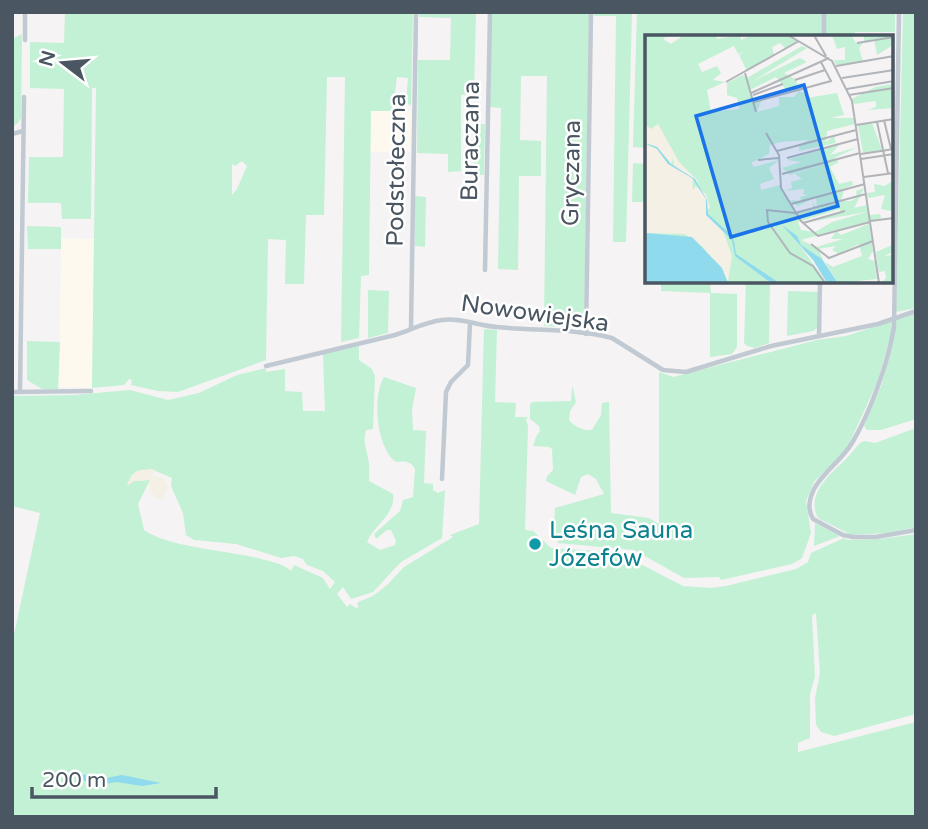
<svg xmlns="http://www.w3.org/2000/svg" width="928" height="829" viewBox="0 0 928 829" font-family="'Varela Round',sans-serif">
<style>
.commercial{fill:#fdf9ef}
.green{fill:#c3f1d5;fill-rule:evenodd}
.sand{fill:#f5f0e5}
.water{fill:#90daee}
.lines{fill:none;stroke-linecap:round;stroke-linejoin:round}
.minor{stroke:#c1cad2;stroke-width:4.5}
.culture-dot{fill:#0f9aa8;stroke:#fff;stroke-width:2.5}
.labels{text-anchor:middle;stroke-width:5;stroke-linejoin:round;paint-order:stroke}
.street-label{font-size:24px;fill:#4a5661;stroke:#fff}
.culture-label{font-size:24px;fill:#0d838f;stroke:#fff;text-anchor:start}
.inset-road{fill:none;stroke:#b1b4b9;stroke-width:2}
.view{fill:#1a73e8;fill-opacity:0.15;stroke:#1a73e8;stroke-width:3.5}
.inset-edge{fill:none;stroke:#4a5661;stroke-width:3.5}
</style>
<rect width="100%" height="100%" fill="#f5f3f3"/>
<g class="commercial">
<polygon points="371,110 411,111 410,152 370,152"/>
<polygon points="61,238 94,239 92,388 59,387"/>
</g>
<g class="green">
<path d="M 65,12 L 413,12 L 411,105 L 407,104 L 406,102 L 408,78 L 397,77 L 394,101 L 396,111 L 371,111 L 369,275 L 361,276 L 359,338 L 341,342 L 345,77 L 327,77 L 324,215 L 306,215 L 304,284 L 285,284 L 286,240 L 268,239 L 266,360 L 178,392 L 158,391 L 131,385 L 132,380 L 129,379 L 124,385 L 92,388 L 96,88 L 92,88 L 91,219 L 62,219 L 61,203 L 28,203 L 29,157 L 63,157 L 64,89 L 30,88 L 30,42 L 64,43 ZM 242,161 L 247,166 L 237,189 L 232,195 L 232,164 L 235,166 Z"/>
<polygon points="419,12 476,12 474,93 461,95 461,171 448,172 448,154 417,153 418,60 450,60 451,18 419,17"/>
<polygon points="491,12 589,12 584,328 544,326 547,76 521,76 520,140 541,141 541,176 519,176 518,270 498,269 501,108 489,107"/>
<polygon points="595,12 632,12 626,242 613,242 616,16 594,16"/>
<polygon points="637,12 823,12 822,37 646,37 646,148 633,147"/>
<polygon points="826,12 895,12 895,32 855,32 854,37 825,37"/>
<polygon points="903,12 916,12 916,308 896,312"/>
<polygon points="22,34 21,118 18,123 12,127 12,39"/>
<polygon points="474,124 485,124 484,175 473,175"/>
<polygon points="633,163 646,164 646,202 632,202"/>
<polygon points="415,196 426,197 425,247 415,246"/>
<polygon points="27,226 61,227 61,249 28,249"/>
<polygon points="661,282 710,282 711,293 737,294 737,347 732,354 710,357 710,293 661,291"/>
<polygon points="746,282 770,282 769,343 755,348 747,346 744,343"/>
<polygon points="368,290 389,291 388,333 368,338"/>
<polygon points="788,291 818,292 817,328 813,331 787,336"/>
<polygon points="916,313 916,419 881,430 867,430 864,426 882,384 897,319"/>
<path d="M 892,321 L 892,332 L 877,383 L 847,448 L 814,482 L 806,501 L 811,533 L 802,558 L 792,564 L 721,580 L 719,577 L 684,578 L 634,550 L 558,543 L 554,533 L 555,508 L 604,494 L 596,479 L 588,474 L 581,477 L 575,495 L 546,481 L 547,476 L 553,470 L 552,449 L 549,447 L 533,446 L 536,437 L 540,431 L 539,426 L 530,419 L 530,405 L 532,402 L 571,401 L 572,387 L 573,388 L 576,402 L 570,411 L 569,420 C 575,427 583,431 592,430 L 601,415 L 602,403 L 609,402 L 611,513 L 649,518 L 659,524 L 659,372 L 673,377 L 817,340 L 846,336 Z"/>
<path d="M 484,329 L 497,330 L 495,402 L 516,403 L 515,417 L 528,417 L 526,420 L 528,426 L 525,530 L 533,531 L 551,548 L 613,552 L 625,556 L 683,586 L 711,588 L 726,586 L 796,569 L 808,562 L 811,553 L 844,538 L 848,540 L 880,539 L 916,534 L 916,714 L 834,736 L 821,732 L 816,725 L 815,698 L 820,673 L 816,613 L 812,615 L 815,677 L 810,694 L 810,738 L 798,743 L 798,752 L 916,722 L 916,817 L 12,817 L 12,644 L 40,513 L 12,506 L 12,396 L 74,395 L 130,390 L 168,400 L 199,393 L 237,375 L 266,368 L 266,372 L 285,369 L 285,391 L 302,392 L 303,411 L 325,411 L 323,354 L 359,346 L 359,360 L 372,369 L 375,376 L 373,429 L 366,430 C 363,442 366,448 368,458 C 370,465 369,474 369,481 L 393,494 C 396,514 374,525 367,542 L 380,550 L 395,545 L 396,541 L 391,530 L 387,530 L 376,539 L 374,534 L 400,511 L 403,500 L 413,497 L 415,469 C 411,461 404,461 396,462 C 376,447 372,397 384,377 L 416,388 L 412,410 L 413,430 L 426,431 L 424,483 L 433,484 L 433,490 L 438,493 L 445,490 L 442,538 L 401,562 L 373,592 L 351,599 L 343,587 L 337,594 L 347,607 L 350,604 L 356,608 L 359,607 L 357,604 L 358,602 L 373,596 L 387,585 L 404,567 L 453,537 L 450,535 L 479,524 ZM 151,469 L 172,478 L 171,486 L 183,513 L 186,535 L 194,540 L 236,544 L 281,558 L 294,556 L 303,559 L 307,565 L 323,571 L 335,582 L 330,589 L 323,578 L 294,565 L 291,571 C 282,563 272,562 261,559 C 228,550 170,548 144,530 L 138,504 L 150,480 L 133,481 Z"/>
<polygon points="27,341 60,342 58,389 42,389 27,380"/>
<path d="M 916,428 L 916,527 L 888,533 L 851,535 L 818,518 C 805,493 832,473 848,457 C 854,451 856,445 864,441 L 875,443 Z"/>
<polygon points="815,523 840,536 814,546"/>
</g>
<path class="sand" d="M 151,469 L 155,470 L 152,476 L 163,477 L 168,487 L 163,499 L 156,498 L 150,490 L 150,480 L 134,481 L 127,486 C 132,471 136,470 151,469 Z"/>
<polygon class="water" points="79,774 106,778 122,775 161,783 142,786 116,782 99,785 78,779 76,776"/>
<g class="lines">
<g class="minor">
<path d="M 899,12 L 894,327 C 888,363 871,411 852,443 C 842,460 824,471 814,489 C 809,499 807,509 813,519 L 843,535 L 853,537 L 876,537 L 916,530"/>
<polyline points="824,37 824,12"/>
<polyline points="25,40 25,12"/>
<polyline points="12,134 23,131"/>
<polyline points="485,270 490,12"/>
<polyline points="411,328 416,12"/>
<polyline points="586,334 591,12"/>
<polyline points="819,336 820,282"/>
<path d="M 266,366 L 395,335 C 411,330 425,322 442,320 C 459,317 479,326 497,327 C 535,331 574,328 612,338 L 663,370 L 686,372 L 771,346 L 878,324 L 916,311"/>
<polyline points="12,392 91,391"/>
<polyline points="20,392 24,97"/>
<polyline points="442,479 446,392 451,382 468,365 470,323"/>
</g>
</g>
<circle class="culture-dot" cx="535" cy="544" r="7"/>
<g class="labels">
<g class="street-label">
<text transform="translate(470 141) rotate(-89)" y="8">Buraczana</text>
<text transform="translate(396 170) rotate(-89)" y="8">Podstołeczna</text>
<text transform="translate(571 173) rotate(-89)" y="8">Gryczana</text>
<text transform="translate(535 313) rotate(8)" y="8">Nowowiejska</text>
</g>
<g class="culture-label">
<text x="549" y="538">Leśna Sauna<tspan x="549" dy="28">Józefów</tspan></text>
</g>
</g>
<g transform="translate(645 35)">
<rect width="248" height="248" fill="#f5f3f3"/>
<path d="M 0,0 L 23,0 L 18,4 L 26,9 L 39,0 L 71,0 L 72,4 L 95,0 L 96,5 L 107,0 L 142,0 L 152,6 L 141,14 L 135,8 L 127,12 L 129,20 L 102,36 L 94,20 L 99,17 L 93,19 L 89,11 L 53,29 L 57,37 L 72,31 L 76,38 L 68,45 L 80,47 L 62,55 L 66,77 L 94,74 L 92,63 L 82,60 L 82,48 L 98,40 L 102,43 L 157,11 L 162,13 L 108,46 L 155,23 L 162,27 L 139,38 L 150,44 L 155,54 L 142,56 L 131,42 L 105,55 L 110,68 L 116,66 L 112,77 L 134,71 L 134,62 L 149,62 L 154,56 L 161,59 L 163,53 L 162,63 L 192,58 L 199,80 L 185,83 L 209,83 L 210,89 L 182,96 L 181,107 L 189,101 L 191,108 L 154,116 L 154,110 L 163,105 L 136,107 L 125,110 L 124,119 L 106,128 L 109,132 L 134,125 L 124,133 L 129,144 L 115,149 L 116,155 L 135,150 L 150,178 L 169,174 L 167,167 L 172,173 L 171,162 L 153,171 L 144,165 L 156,166 L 155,162 L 163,160 L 158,159 L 159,154 L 139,156 L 147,153 L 146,147 L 157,144 L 150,139 L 179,130 L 145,140 L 137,133 L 156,127 L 142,125 L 195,109 L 185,120 L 213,112 L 189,123 L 194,127 L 185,132 L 194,149 L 207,146 L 208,150 L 192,156 L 199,155 L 196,166 L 206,166 L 212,162 L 211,156 L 219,153 L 209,173 L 222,170 L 225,180 L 235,179 L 236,183 L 156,205 L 171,212 L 198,204 L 186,204 L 191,196 L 196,200 L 224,189 L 228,216 L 223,224 L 230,226 L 232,244 L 193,248 L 180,227 L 188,232 L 217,221 L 214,209 L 194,219 L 187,215 L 191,211 L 173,214 L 178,225 L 156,210 L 143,194 L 182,248 L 0,248 ZM 195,174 L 195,177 L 158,188 L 222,177 L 187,187 L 170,197 L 156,195 L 153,187 ZM 187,0 L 206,0 L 211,8 L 219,7 L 219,0 L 248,0 L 248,10 L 232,20 L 229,4 L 218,8 L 214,13 L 218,26 L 191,30 L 189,25 L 200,25 L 200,12 L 192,14 ZM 248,49 L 248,73 L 222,75 L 231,72 L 231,66 L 209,69 L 207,64 L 230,52 ZM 227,88 L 237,115 L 218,118 L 213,90 ZM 247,146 L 248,176 L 246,176 L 236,174 L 240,160 L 223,163 L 222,158 L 230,157 L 229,149 L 240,151 ZM 247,210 L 248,217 L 239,221 L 248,220 L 248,248 L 236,248 L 241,243 L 240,236 L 234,237 L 231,217 Z" fill="#c3f1d5" fill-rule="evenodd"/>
<path d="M 0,89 L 6,94 L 13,89 L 34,127 L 52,145 L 54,151 L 29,130 L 28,123 L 26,129 L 12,112 L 0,108 ZM 0,110 L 12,113 L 23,129 L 47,143 L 48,155 L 51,151 L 61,159 L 65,172 L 62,176 L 61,169 L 61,179 L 77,193 L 87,221 L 83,246 L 58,212 L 40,199 L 0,198 Z" fill="#f5f0e5"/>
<path d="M 0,108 L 12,112 L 26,129 L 50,144 L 62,165 L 63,179 L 84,198 L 89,206 L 91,219 L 133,247 L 126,248 L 90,221 L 87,205 L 61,180 L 61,164 L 47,143 L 23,129 L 12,114 ZM 137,190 L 152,201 L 156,210 L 177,224 L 193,248 L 182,248 L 168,225 ZM 0,198 L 47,202 L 77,233 L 83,248 L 0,248 Z" fill="#90daee"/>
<path class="inset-road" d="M 143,0 L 187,26 L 207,66 L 234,248M 170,2 L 181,21M 212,8 L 249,2M 191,31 L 249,21M 100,38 L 111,77M 197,43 L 249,35M 150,45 L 180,35M 81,47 L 154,6M 202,54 L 249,46M 106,58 L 184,23M 108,60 L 138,49M 204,60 L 249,53M 109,67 L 186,46 L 176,27M 239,85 L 246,114M 232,87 L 243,138M 211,90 L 249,84M 121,98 L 134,120 L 136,153 L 156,186 L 173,201 L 225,187M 132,116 L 211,95M 216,119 L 249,114M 142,123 L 213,104M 216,124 L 249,119M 113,125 L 134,123M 137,139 L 215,118M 219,142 L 249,138M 146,169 L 220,149M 225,186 L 249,183M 158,188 L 200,176M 166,209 L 184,223 L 228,206M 180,248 L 168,231 L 145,218 L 123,187 L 122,175 L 150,178 L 221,159"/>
<path class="view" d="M 159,50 L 193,171 L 86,202 L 51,81 Z"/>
<rect width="248" height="248" class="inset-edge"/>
</g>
<rect width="928" height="829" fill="none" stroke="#4a5661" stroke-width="28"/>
<g transform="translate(63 63) rotate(286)" stroke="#ffffff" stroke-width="5" paint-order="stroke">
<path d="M0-5L12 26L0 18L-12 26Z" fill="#4a5661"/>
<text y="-10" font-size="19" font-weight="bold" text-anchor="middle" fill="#4a5661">N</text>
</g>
<path d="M32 787v10h184v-10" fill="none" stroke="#4a5661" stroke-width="3.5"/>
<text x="42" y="787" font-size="21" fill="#4a5661" stroke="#ffffff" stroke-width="5" paint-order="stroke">200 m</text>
</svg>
